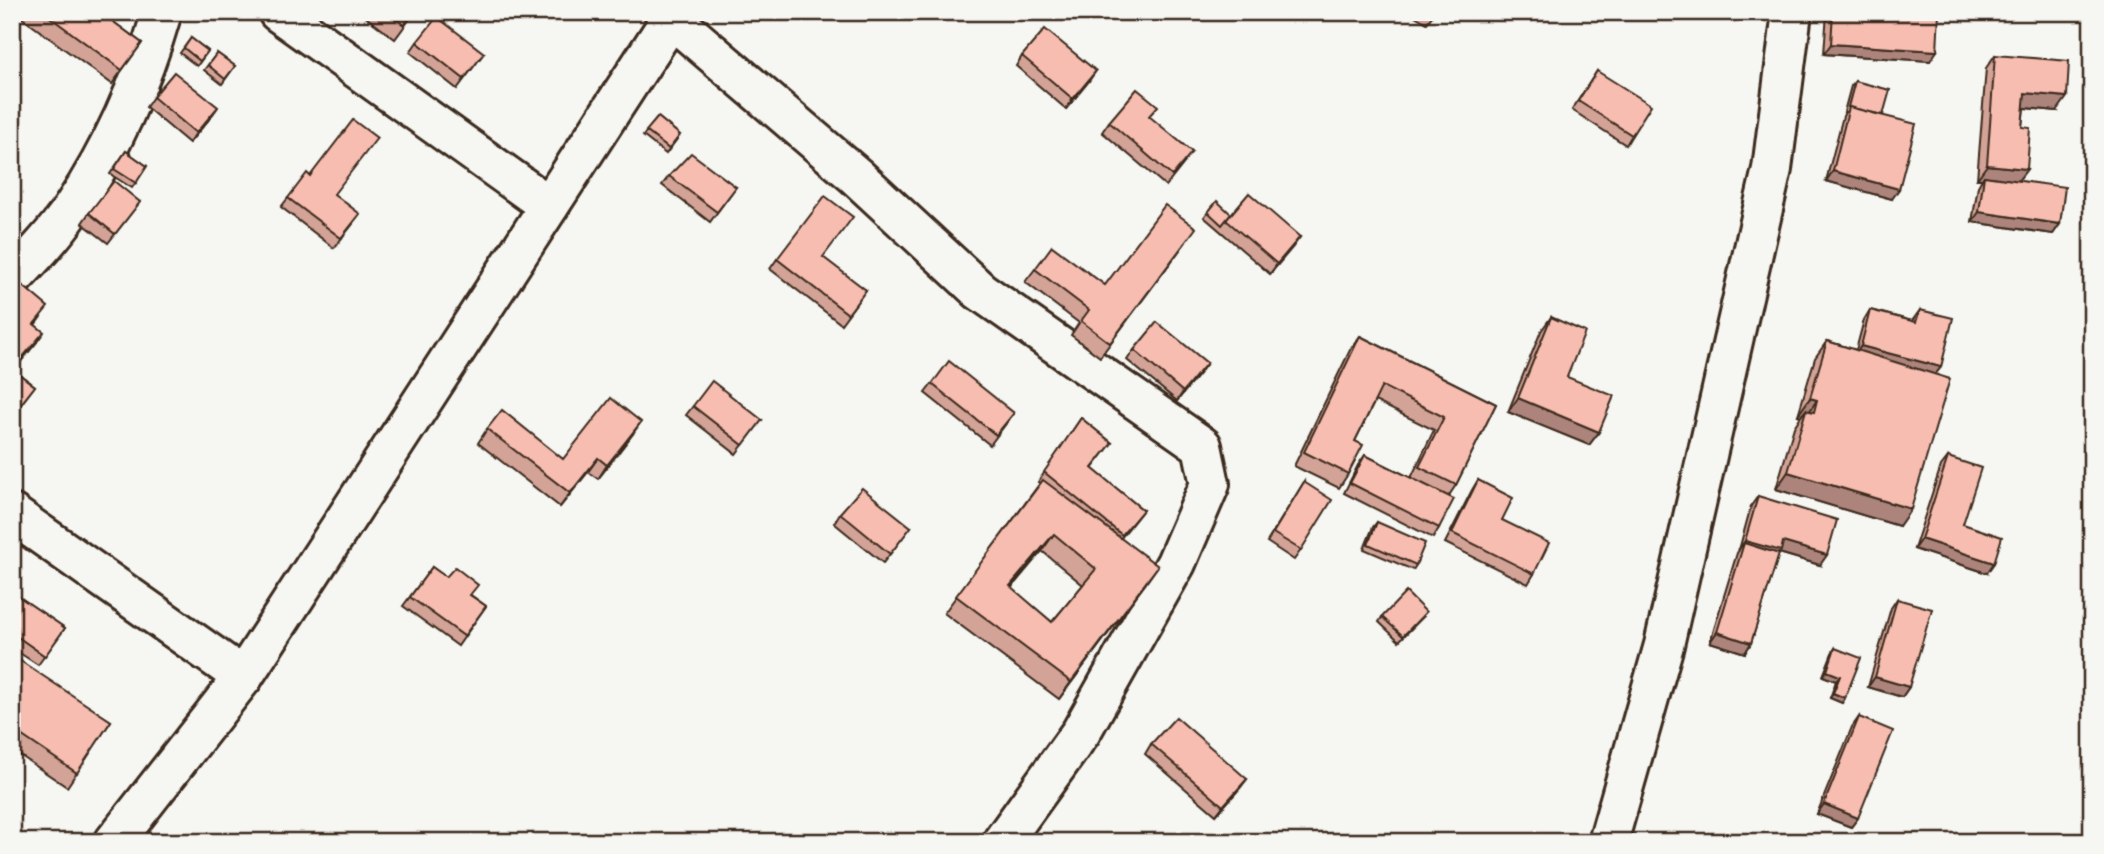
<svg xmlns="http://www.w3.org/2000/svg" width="2104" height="854" viewBox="0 0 2104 854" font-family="'Shantell Sans',sans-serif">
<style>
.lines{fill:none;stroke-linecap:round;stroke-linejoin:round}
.minor-casing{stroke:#3b2a1e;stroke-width:44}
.minor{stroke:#f6f6f2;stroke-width:38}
.wall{fill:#d4a397;stroke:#3b2a1e;stroke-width:2;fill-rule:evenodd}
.shaded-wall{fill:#ad847b;stroke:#3b2a1e;stroke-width:2}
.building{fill:#f7bdb0;stroke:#3b2a1e;stroke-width:2;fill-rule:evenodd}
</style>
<rect width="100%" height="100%" fill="#f6f6f2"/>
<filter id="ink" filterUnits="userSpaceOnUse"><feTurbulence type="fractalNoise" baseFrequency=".0143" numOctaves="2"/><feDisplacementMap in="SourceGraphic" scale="14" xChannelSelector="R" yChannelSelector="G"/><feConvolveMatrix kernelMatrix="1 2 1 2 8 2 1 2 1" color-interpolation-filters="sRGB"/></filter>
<g filter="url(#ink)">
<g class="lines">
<g class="minor-casing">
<g id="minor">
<polyline points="278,12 549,206"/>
<polyline points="664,12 856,176 980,291 1202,446 1210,484 1176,563 1081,732 1002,842"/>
<path d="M 12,279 C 33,257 55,234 72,209 C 112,149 142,81 162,12"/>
<polyline points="12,514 243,677"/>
<polyline points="114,842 243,677 672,17 680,12"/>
<polyline points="1608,842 1664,645 1772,169 1792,12"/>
</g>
</g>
<use href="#minor" class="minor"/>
</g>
<g class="wall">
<polygon points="14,12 100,12 142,43 112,84"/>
<polygon points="359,12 415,12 395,39"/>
<polygon points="1408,12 1435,12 1427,23"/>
<polygon points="1827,12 1933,12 1930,61 1824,54"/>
<polygon points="191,38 208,51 197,66 180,53"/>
<polygon points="417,42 484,53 457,89 410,52"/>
<polygon points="217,53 235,66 222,84 204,70"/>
<polygon points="1995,55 2057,111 2024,108 2022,127 2027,169 2018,181 2060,224 2053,234 1972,222 1978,186 1982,179 1977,179 1986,68"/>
<polygon points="1022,56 1089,81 1066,109 1016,66"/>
<polygon points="1597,71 1632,135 1626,145 1572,110"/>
<polygon points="1855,81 1883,115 1892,199 1826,181 1843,116 1845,112 1844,112 1851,86"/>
<polygon points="153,97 211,117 189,143 146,107"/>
<polygon points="658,117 680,135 666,154 643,136"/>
<polygon points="1150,117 1185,162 1166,186 1102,132 1109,122"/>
<polygon points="126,151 147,166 132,188 110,174"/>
<polygon points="669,176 736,187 710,222 662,185"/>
<polygon points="334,194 353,224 334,248 281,207 288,198"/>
<polygon points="140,202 108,243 82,223 89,213"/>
<polygon points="1208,212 1231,214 1300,237 1270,274 1204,217"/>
<polygon points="1186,242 1100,357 1071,335 1079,323 1025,282 1035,269 1105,285"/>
<polygon points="777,259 866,290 841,324 770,269"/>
<polygon points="12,296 41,317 35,325 37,342 14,370 35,386 12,416"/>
<polygon points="1870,310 1912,321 1920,310 1941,367 1935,374 1899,526 1776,489 1794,427 1801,416 1798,415 1815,358 1827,341 1856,350 1864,320"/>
<polygon points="1551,317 1567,377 1599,432 1589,445 1508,412 1541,331"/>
<polygon points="1360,336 1496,404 1456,485 1448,497 1439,528 1433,538 1344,493 1358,465 1365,455 1411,478 1434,430 1375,401 1355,441 1348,474 1339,488 1294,466 1350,350"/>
<polygon points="1134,350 1207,363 1177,401 1127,360"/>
<polygon points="932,384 1014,413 990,445 925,393"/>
<polygon points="693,406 762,420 736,454 686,415"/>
<path d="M 1081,418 L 1112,443 L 1092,469 L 1143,510 L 1121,538 L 1146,583 L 1059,699 L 944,613 L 1040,483 L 1038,482 ZM 1042,551 L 1083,585 L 1052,622 L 1011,588 Z"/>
<polygon points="487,429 563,459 632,435 598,479 588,472 560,507 478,443"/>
<polygon points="1948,457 1963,524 1987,573 1914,549 1941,466"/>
<polygon points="1478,480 1534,574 1528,584 1445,543 1472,490"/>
<polygon points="1304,482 1301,550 1294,560 1267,542"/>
<polygon points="1758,496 1820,565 1779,553 1751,643 1745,653 1710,642 1737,553 1739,550 1751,506"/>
<polygon points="840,513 911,527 883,563 834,523"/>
<polygon points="1377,522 1416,565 1413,570 1364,549 1373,527"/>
<polygon points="432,567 486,606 458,646 403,606"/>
<polygon points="12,592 65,628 38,665 12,648"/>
<polygon points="1897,599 1909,687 1902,697 1868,687 1891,608"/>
<polygon points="1382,617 1423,617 1399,641 1379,622"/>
<polygon points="1835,648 1845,698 1842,703 1830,698 1836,681 1823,676 1832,653"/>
<polygon points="12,658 111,721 67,787 12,750"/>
<polygon points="1859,717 1858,818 1851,827 1817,814 1852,727"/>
<polygon points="1151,744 1247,779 1240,788 1216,815 1145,754"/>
<polygon points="2092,829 2092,842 2087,842 2089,832"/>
</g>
<g class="shaded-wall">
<polygon points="1831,44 1937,51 1930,61 1824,54"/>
<polygon points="1096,71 1089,81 1066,109 1073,99"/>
<polygon points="2025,93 2067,97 2057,111 2015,107"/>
<polygon points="218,107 211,117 189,143 196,133"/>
<polygon points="1987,165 2027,169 2017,182 1984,176 1982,179 1977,179"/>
<polygon points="1833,171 1899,189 1892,199 1826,181"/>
<polygon points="1979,212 2060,224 2053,234 1972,222"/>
<polygon points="1300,237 1293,247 1270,274 1277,264"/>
<polygon points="44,332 37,342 12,371 17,364"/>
<polygon points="1861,346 1941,367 1934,376 1855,355"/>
<polygon points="1207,363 1200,373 1177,401 1183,392"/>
<polygon points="1518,398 1599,432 1589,445 1508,412"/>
<polygon points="1810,398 1817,400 1805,418 1806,410 1801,416 1798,415"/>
<polygon points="641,422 632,435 598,479 607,465"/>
<polygon points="598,458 588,472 560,507 570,493"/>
<polygon points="1788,472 1911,509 1899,526 1776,489"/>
<polygon points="1054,534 1042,551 998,603 1010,586"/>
<polygon points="1921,539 1994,563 1987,573 1914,549"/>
<polygon points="1745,541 1783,542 1827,555 1820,565 1779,553 1774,561 1744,543 1738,550"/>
<polygon points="1158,566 1146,583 1059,699 1071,682"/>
<polygon points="1717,632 1751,643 1745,653 1710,642"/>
<polygon points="1827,671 1840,676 1836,681 1823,676"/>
<polygon points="1875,677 1909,687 1902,697 1868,687"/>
<polygon points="1833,693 1845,698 1842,703 1830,698"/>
<polygon points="1247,779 1240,788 1216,815 1223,806"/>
<polygon points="1824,804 1858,818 1851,827 1817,814"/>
</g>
<g class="building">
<polygon points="43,12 100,12 142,43 122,70"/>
<polygon points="387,12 414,12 404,25"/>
<polygon points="1833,12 1939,13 1937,51 1831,44"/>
<polygon points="437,17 484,53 464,79 417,42"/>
<polygon points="1045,29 1096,71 1073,99 1022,56"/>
<polygon points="191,38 208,51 200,61 184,48"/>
<polygon points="217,53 235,66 225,79 208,65"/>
<polygon points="1995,55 2069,61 2067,97 2025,93 2022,127 2030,128 2027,169 1987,165"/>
<polygon points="1597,71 1651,105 1632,135 1578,101"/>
<polygon points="174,72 218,107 196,133 153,97"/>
<polygon points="1855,81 1890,90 1883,115 1848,107"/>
<polygon points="1137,89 1158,106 1149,116 1192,152 1172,176 1109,122"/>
<polygon points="1849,107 1916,124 1899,189 1833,171"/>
<polygon points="658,117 680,135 669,149 646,131"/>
<polygon points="353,120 377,138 334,194 360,214 341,238 288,198 307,173 310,176"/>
<polygon points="126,151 147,166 136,183 114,169"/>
<polygon points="691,153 736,187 717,212 669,176"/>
<polygon points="1984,176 2065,187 2060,224 1979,212"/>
<polygon points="114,181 140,202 115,234 89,213"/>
<polygon points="1249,193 1300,237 1277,264 1226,220"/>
<polygon points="825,196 853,217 823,257 866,290 848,314 777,259"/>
<polygon points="1217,201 1231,214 1222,225 1208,212"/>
<polygon points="1165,205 1196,228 1110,343 1081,321 1089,310 1035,269 1052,246 1105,285"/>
<polygon points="22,285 48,307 34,324 44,332 17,364 12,360 12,315 19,306 12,300 12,296"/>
<polygon points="1870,310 1916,322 1920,310 1953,318 1941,367 1861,346"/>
<polygon points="1551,317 1585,332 1567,377 1614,396 1599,432 1518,398"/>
<polygon points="1157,322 1207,363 1183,392 1134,350"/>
<polygon points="1360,336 1496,404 1456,485 1419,467 1444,417 1382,386 1355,441 1363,445 1348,474 1304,452"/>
<polygon points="1827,341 1950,379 1911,509 1788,472 1806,410 1814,412 1817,400 1810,398"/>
<polygon points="949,361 1014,413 996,435 932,384"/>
<polygon points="12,369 35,386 17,409 12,406"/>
<polygon points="712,381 762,420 743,445 693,406"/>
<polygon points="611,398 641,422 607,465 598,458 570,493 487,429 502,410 563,459"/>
<polygon points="1081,418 1112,443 1092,468 1143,510 1122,535 1044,472"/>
<polygon points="1365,455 1454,499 1439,528 1350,483"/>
<polygon points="1948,457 1981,468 1963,524 2002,537 1994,563 1921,539"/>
<path d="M 1043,480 L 1158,566 L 1071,682 L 956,596 ZM 1054,534 L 1096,569 L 1052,622 L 1010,586 Z"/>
<polygon points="1478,480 1513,498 1502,520 1549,543 1534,574 1452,533"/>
<polygon points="1304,482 1332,500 1301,550 1273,533"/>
<polygon points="862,488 911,527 890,554 840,513"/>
<polygon points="1758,496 1837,520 1827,555 1783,542 1781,551 1745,541"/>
<polygon points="1377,522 1425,543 1416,565 1368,544"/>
<polygon points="1744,543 1779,554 1751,643 1717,632"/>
<polygon points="432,567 446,577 455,567 478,585 470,595 486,606 464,636 410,597"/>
<polygon points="12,592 65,628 45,656 12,633"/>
<polygon points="1406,592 1426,612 1403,636 1382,617"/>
<polygon points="1897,599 1932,609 1909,687 1875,677"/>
<polygon points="1835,648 1861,658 1845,698 1833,693 1840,676 1827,671"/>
<polygon points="13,656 111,721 77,773 12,729 12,658"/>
<polygon points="1176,717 1247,779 1223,806 1151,744"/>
<polygon points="1859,717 1893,731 1858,818 1824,804"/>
</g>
</g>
<rect width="2104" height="854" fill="none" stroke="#f6f6f2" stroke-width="42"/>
<rect x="21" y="21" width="2062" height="812" fill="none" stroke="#3b2a1e" stroke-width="2.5" filter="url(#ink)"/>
</svg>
